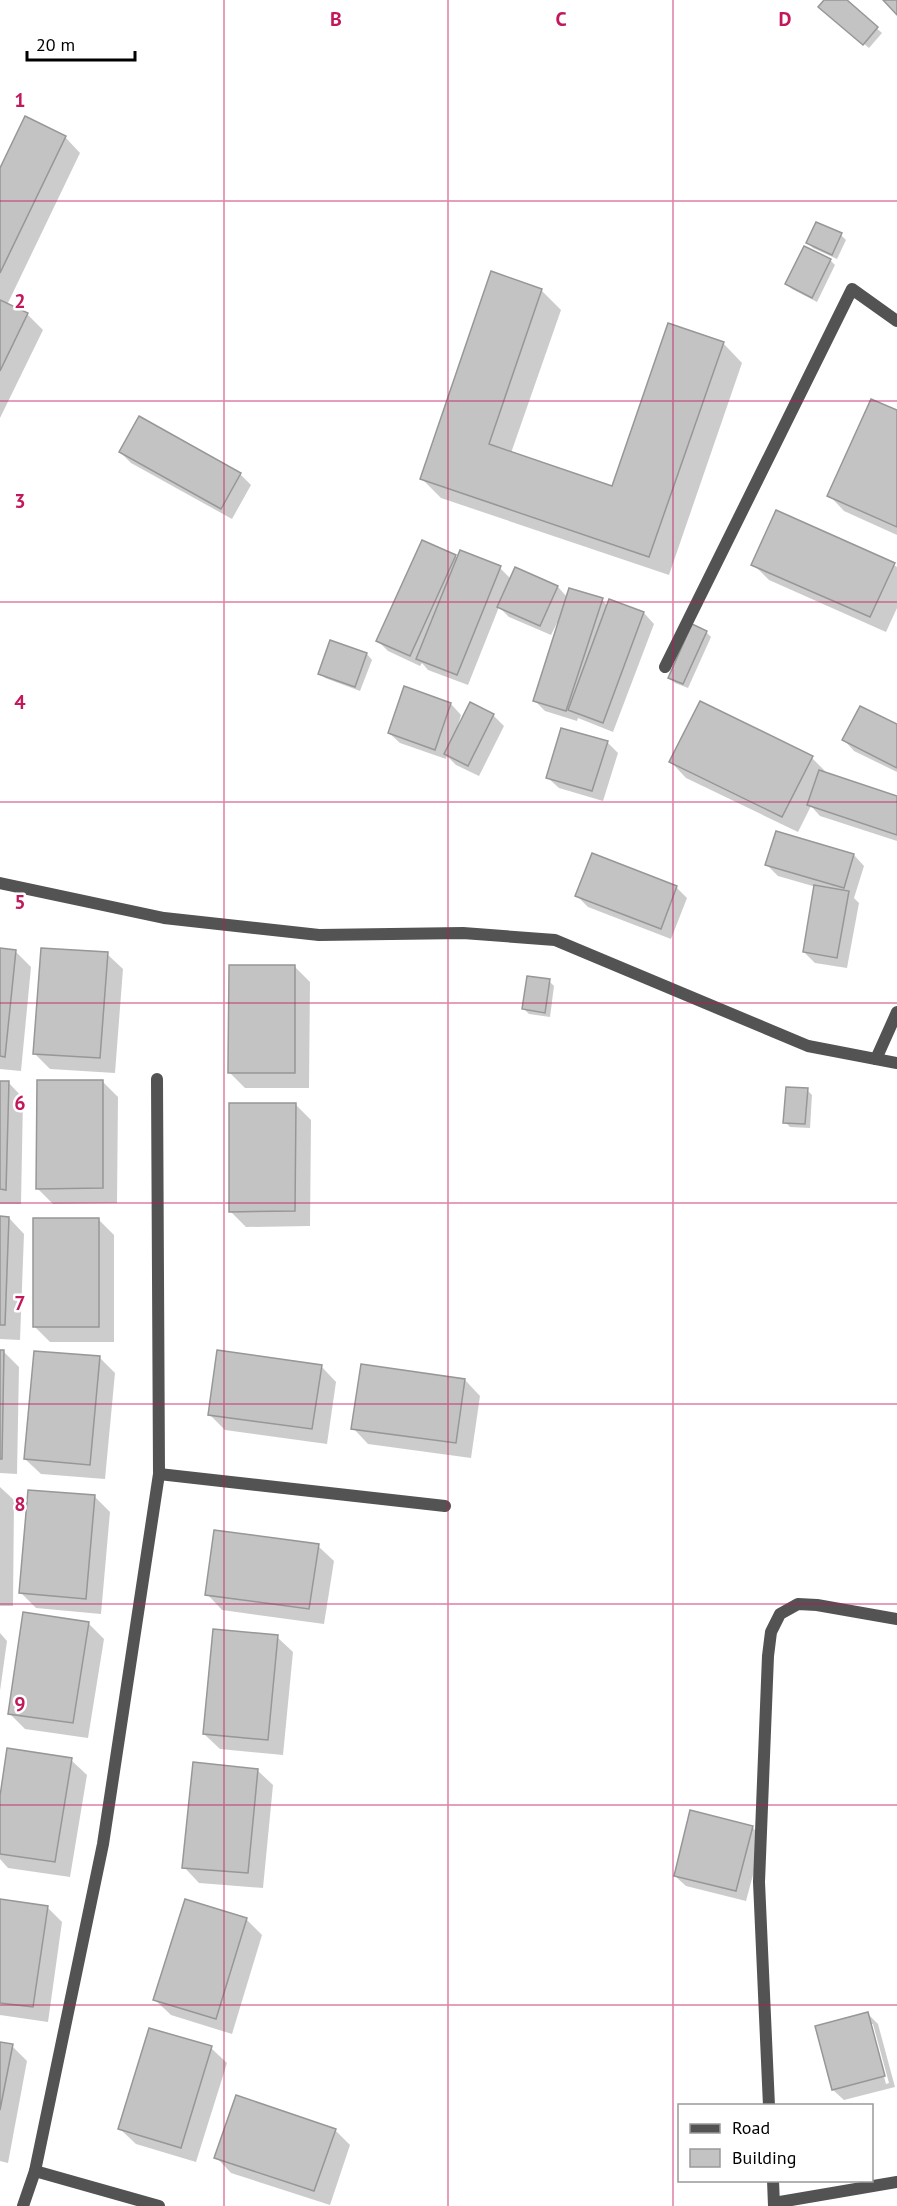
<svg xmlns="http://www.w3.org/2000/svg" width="897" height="2206" viewBox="0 0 897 2206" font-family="'PT Sans',sans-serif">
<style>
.shadow{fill:#0003;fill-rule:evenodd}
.building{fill:#c3c3c3;stroke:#979797;stroke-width:1.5}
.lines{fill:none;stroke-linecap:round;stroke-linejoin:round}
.minor{stroke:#535353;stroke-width:12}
.grid{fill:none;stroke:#c2185b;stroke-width:1.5;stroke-opacity:0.55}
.grid-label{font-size:20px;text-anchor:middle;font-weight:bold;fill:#c2185b;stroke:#fff;stroke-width:5;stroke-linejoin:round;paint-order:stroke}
</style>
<rect width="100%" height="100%" fill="#fff"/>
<g class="shadow">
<polygon points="826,0 845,0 882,33 869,48 825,12"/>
<polygon points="65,137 80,153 7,305 27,314 43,330 0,418 0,171"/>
<polygon points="841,235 846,240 837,259 813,248 808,243"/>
<polygon points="830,260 835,265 817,302 792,289 787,284"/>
<polygon points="541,290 561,310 511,453 613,488 723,343 742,363 669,575 441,498 421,478"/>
<polygon points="897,412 897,535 844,511 829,495"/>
<polygon points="120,452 240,474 251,485 232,519 131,463"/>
<polygon points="455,556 458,559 500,568 511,579 516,569 558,587 567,597 602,600 608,606 610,601 644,613 654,624 613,732 578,718 577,721 545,711 534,700 559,623 557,623 551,635 509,617 499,607 468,685 428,670 422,663 420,666 388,651 378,641"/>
<polygon points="753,564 894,565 897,567 897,608 886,632 769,580"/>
<polygon points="706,632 711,637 688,688 675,683 670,677"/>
<polygon points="331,642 367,654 372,660 360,691 325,678 320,673"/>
<polygon points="451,704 461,715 458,725 460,726 493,715 504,726 479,776 456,765 447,756 446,759 400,743 389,733"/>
<polygon points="897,726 897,772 854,751 844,740"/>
<polygon points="607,742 618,753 603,801 559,788 548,778"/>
<polygon points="812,758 827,773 897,798 897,841 820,816 811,806 798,832 686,778 671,762"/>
<polygon points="854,855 864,866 854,898 859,903 847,968 815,963 804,952 816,887 778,876 767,865"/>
<polygon points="676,887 687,898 671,939 588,907 577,896"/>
<polygon points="0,950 15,951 31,967 21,1071 0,1069"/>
<polygon points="107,954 123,969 115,1073 50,1069 34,1053"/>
<polygon points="294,966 310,982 309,1088 245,1088 230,1073"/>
<polygon points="549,981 554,986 550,1017 529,1014 524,1009"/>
<polygon points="102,1081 118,1097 117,1203 53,1204 37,1188"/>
<polygon points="0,1082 8,1082 23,1098 21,1204 0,1204"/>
<polygon points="807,1090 812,1095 810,1128 790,1127 785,1122"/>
<polygon points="295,1104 311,1120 310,1226 246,1227 230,1211"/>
<polygon points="0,1218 9,1218 24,1234 20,1340 0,1339"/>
<polygon points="99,1220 114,1235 114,1342 50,1342 34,1326"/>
<polygon points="0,1352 4,1352 19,1367 17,1474 0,1473"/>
<polygon points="99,1357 115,1373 105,1479 41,1474 25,1459"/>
<polygon points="321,1366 336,1382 327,1444 225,1430 209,1414"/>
<polygon points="465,1380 480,1396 471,1458 368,1444 353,1428"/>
<polygon points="0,1487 14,1500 13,1606 0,1606"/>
<polygon points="94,1496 110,1512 101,1614 36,1608 21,1593"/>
<polygon points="318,1546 334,1561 324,1624 222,1610 207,1594"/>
<polygon points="88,1623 104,1639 88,1738 25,1729 10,1714"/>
<polygon points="0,1633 7,1641 0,1691"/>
<polygon points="277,1637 293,1652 283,1755 220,1749 204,1734"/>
<polygon points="71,1760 87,1775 70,1877 8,1868 0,1859 0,1806"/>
<polygon points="257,1770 273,1785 263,1888 199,1883 184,1867"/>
<polygon points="752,1827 763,1838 746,1901 686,1886 675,1876"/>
<polygon points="0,1900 47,1907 62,1922 48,2022 0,2015"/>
<polygon points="246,1919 262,1935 232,2034 171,2015 155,2000"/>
<path d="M 868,2014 L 878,2024 L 895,2087 L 844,2100 L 833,2090 L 817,2027 ZM 870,2024 L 873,2024 L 889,2083 L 886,2084 Z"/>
<polygon points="0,2043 12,2046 27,2061 8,2163 0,2161"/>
<polygon points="211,2048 227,2063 196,2162 136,2144 120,2129"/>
<polygon points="335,2130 350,2145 330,2205 231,2173 216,2157"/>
</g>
<g class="building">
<polygon points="824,0 847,0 878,27 863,45 818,7"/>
<polygon points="883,0 897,0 897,15"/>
<polygon points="25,116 66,136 0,273 0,168"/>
<polygon points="816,222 842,233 832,255 806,243"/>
<polygon points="804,246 831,259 812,298 785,284"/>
<polygon points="491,271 542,289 489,444 612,486 668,323 724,342 649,557 420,479"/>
<polygon points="0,300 28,313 0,371"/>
<polygon points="871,399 897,410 897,527 827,496"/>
<polygon points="139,416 241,473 221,509 119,452"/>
<polygon points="776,510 895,563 870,617 751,565"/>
<polygon points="422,540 456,555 410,656 376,641"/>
<polygon points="460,550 501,566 457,675 416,659"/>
<polygon points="515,567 558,586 540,626 497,607"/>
<polygon points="569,588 603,598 566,711 533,701"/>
<polygon points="609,599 644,612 603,723 568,710"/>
<polygon points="692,624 707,631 683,684 668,678"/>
<polygon points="330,640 367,653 355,687 318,674"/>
<polygon points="404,686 451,703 435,750 388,733"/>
<polygon points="700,701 813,756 782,817 669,762"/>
<polygon points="470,702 494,714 468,766 444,754"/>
<polygon points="860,706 897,724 897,768 842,740"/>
<polygon points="561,728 608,741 592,791 546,778"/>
<polygon points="819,770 897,796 897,835 807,805"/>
<polygon points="776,831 854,854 844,888 765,865"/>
<polygon points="592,853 677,886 661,929 575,896"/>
<polygon points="814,885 849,891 837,958 803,952"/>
<polygon points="0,948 16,950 5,1057 0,1056"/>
<polygon points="41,948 108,952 100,1058 33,1054"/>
<polygon points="229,965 295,965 295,1073 228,1073"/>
<polygon points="527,976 550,979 545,1013 522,1009"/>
<polygon points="37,1080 103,1080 103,1188 36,1189"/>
<polygon points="0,1081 9,1081 6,1190 0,1189"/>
<polygon points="786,1087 808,1088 805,1124 783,1123"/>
<polygon points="229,1103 296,1103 295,1211 229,1212"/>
<polygon points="0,1216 9,1217 5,1325 0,1325"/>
<rect x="33" y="1218" width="66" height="109"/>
<polygon points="0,1350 4,1350 2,1459 0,1459"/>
<polygon points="217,1350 322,1365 312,1429 208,1415"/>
<polygon points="34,1351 100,1356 90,1465 24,1459"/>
<polygon points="361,1364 465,1379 456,1443 351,1429"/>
<polygon points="28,1490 95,1495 86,1599 19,1593"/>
<polygon points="214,1530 319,1544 309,1609 205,1595"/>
<polygon points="23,1612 89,1622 73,1723 8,1714"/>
<polygon points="213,1629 278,1635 268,1740 203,1734"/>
<polygon points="7,1748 72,1758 55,1862 0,1854 0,1796"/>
<polygon points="193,1762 258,1769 248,1873 182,1868"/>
<polygon points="690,1810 753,1826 736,1891 674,1876"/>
<polygon points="0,1899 48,1906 33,2007 0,2003"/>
<polygon points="185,1899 247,1918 216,2019 153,2000"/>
<polygon points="868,2012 885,2076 832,2090 815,2026"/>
<polygon points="149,2028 212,2046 181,2148 118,2129"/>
<polygon points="0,2042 13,2044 0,2110"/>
<polygon points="236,2095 336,2129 314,2191 214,2158"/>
</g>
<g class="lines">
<g class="minor">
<polyline points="665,667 852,289 897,321"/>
<polyline points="0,883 164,918 319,935 463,933 555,940 808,1046 897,1063"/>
<polyline points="876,1059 897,1012"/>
<polyline points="159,1474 445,1506"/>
<polyline points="769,2106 759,1882 768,1656 771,1632 780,1614 798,1604 817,1605 897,1619"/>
<polyline points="35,2171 159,2206"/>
<polyline points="773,2180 774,2206"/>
<polyline points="774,2203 897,2182"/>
<polyline points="23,2206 35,2171 103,1844 159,1474 157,1079"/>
</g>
</g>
<path class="grid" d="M 224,0 L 224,2206M 448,0 L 448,2206M 673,0 L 673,2206M 0,201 L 897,201M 0,401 L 897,401M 0,602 L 897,602M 0,802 L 897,802M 0,1003 L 897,1003M 0,1203 L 897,1203M 0,1404 L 897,1404M 0,1604 L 897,1604M 0,1805 L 897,1805M 0,2005 L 897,2005"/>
<g class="grid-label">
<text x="336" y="26">B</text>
<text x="561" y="26">C</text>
<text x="785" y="26">D</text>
<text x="20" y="107">1</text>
<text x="20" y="308">2</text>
<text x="20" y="508">3</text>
<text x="20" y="709">4</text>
<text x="20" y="909">5</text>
<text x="20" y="1110">6</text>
<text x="20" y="1310">7</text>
<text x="20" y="1511">8</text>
<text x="20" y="1711">9</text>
</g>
<rect x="678" y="2104" width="195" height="78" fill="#ffffff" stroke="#999999" stroke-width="1.5"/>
<rect x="690" y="2124" width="30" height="9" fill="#535353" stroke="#999999" stroke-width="1.5"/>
<text x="732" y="2134" font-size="18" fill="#000000">Road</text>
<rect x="690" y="2149" width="30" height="18" fill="#c3c3c3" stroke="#999999" stroke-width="1.5"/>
<text x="732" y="2164" font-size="18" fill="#000000">Building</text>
<path d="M27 51v9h108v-9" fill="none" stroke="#000000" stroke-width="3"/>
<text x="36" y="51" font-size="18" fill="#000000" stroke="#ffffff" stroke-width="4.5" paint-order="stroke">20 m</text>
</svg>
